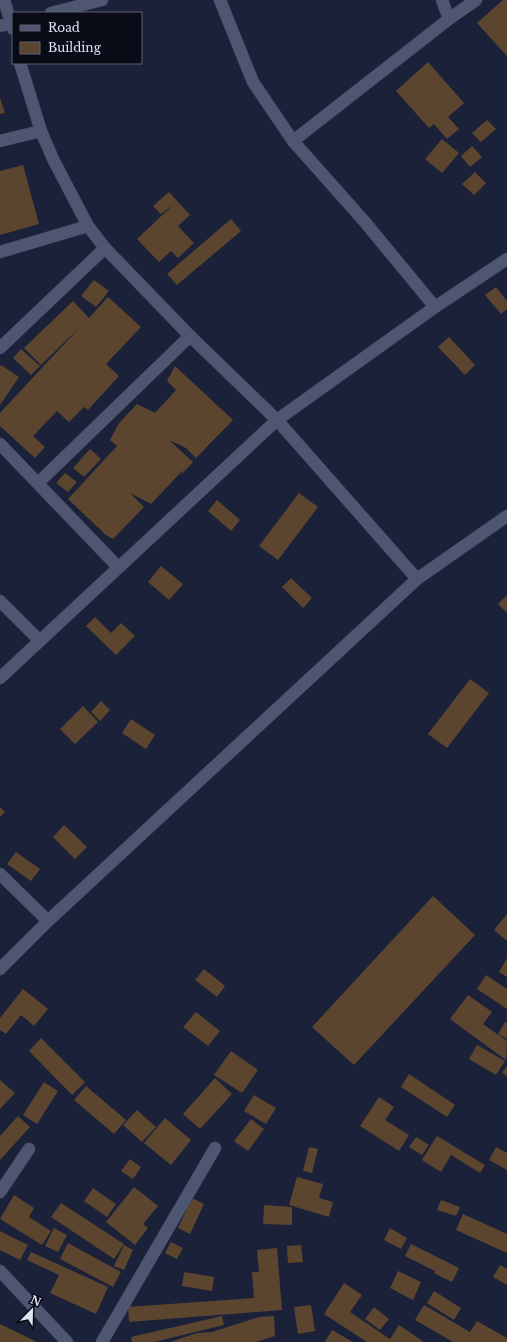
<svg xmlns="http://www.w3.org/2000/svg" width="507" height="1342" viewBox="0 0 507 1342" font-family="'Libre Baskerville',serif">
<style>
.building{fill:#5c452f}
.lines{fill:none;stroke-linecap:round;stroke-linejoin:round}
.street-casing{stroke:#3a3d53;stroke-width:13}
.street{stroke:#4e5672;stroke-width:12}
</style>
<rect width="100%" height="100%" fill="#1b2139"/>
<g class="building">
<polygon points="503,0 507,0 507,56 477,23"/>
<polygon points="428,62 464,103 448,117 459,129 447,139 434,124 429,128 396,91"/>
<polygon points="0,98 5,113 0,114"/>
<polygon points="487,120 496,129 481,142 472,133"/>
<polygon points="442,139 459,153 442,173 425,159"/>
<polygon points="472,146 482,157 470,167 461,156"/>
<polygon points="23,165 39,224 0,235 0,171"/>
<polygon points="475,172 486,183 474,195 462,184"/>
<polygon points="169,192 190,215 178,226 194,243 178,258 171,251 159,262 137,239 174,204 161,214 153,206"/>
<polygon points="231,219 241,231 177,285 167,274"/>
<polygon points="94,280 109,291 96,307 81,296"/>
<polygon points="496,287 507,301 507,309 501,314 485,295"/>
<polygon points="108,297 141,327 106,364 119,376 88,410 84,407 69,422 57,411 33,436 45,447 35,458 0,426 0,413 80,327 41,365 24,348 73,301 89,318"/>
<polygon points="449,337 475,365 465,375 438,347"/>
<polygon points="21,349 40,366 31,375 13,358"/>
<polygon points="1,365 19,377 0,405 0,367"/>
<polygon points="175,366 233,420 196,458 186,448 169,440 193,462 181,475 183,470 151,504 130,493 144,507 113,539 106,535 68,499 117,446 110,440 119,423 137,404 155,413 176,390 167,381"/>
<polygon points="90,449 101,459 84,477 73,468"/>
<polygon points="65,473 77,482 68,492 56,483"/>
<polygon points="299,493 318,507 278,560 259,546"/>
<polygon points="217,500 240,520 231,531 208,511"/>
<polygon points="161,566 183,584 169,600 148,582"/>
<polygon points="291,578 312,598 303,608 282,587"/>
<polygon points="507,595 507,613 498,604"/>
<polygon points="95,617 111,633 121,623 135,636 116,655 86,626"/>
<polygon points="470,679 489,693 447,748 428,734"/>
<polygon points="101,701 110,710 100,721 91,712"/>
<polygon points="83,706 98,722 75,744 60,729"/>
<polygon points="131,719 155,735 146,749 122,733"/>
<polygon points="0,807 5,812 0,817"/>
<polygon points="64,825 87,847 75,859 53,837"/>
<polygon points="16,852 40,869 31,881 7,864"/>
<polygon points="433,896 475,935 354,1065 312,1027"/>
<polygon points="507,914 507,941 494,930"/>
<polygon points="507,958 507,977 499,972"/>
<polygon points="204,969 225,986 217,997 195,980"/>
<polygon points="486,975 507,989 507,1009 477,989"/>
<polygon points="23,989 48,1009 34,1026 21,1015 6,1034 0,1030 0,1018"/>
<polygon points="468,995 492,1012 483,1024 507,1041 506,1060 450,1019"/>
<polygon points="196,1012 220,1031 208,1046 183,1027"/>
<polygon points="505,1022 507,1023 507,1039 498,1034"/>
<polygon points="41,1038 85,1082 72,1095 29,1051"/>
<polygon points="477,1045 505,1061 496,1075 469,1059"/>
<polygon points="231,1051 258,1070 242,1093 214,1075"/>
<polygon points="507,1066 507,1077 502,1072"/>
<polygon points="409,1074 455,1105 447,1117 401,1087"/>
<polygon points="215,1078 232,1094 200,1129 183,1114"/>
<polygon points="0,1080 15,1093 0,1109"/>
<polygon points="44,1082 58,1091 37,1124 23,1115"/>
<polygon points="86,1086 126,1120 114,1134 74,1100"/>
<polygon points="254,1095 276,1108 266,1124 244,1111"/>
<polygon points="379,1097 394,1107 385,1120 409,1135 399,1151 360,1126"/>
<polygon points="137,1110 156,1127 142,1142 123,1125"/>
<polygon points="18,1116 30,1127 0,1160 0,1136"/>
<polygon points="165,1118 191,1140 171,1165 144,1143"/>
<polygon points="251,1119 264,1129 248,1151 234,1141"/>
<polygon points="437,1136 485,1165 480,1173 451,1155 441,1172 422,1160"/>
<polygon points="416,1137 429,1145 422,1155 409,1147"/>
<polygon points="309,1147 318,1149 312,1173 303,1171"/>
<polygon points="496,1147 507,1153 507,1170 489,1160"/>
<polygon points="130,1159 141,1167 133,1179 121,1171"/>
<polygon points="297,1177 323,1184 319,1198 333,1202 329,1217 289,1205"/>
<polygon points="134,1187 158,1206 143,1224 148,1228 135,1245 106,1222"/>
<polygon points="93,1188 116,1204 107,1217 84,1201"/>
<polygon points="14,1195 34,1208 29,1217 51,1231 42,1245 0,1219"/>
<polygon points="192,1198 204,1204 190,1234 178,1228"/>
<polygon points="441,1200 460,1207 456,1216 437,1210"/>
<polygon points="61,1203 124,1244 114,1259 51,1217"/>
<polygon points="264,1205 292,1207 292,1225 263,1224"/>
<polygon points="463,1214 507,1234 507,1253 456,1230"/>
<polygon points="54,1228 67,1235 58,1252 45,1246"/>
<polygon points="390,1228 407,1238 401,1249 384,1240"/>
<polygon points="0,1231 28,1245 20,1260 0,1250"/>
<polygon points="171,1242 183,1248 177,1259 165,1253"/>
<polygon points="68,1243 121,1272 113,1287 60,1259"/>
<polygon points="411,1244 459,1268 452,1282 434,1273 435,1271 405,1256"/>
<polygon points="124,1245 133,1250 124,1270 114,1266"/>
<polygon points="301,1245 303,1262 288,1263 287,1246"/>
<polygon points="277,1248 282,1310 129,1322 128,1307 254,1298 252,1272 259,1272 257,1250"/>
<polygon points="31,1252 108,1287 96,1314 50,1293 59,1275 27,1260"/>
<polygon points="500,1265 507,1269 507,1285 493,1277"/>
<polygon points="398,1271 421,1282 413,1300 390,1288"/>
<polygon points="184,1272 214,1277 212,1291 182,1286"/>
<polygon points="344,1283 362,1295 350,1312 390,1339 399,1325 424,1342 367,1342 324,1314"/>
<polygon points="434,1291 461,1308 454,1320 427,1303"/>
<polygon points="311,1305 315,1331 298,1334 294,1307"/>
<polygon points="424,1305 470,1332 477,1321 507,1338 507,1342 453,1342 415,1320"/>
<polygon points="374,1307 389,1319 380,1330 365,1319"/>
<polygon points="222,1316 224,1325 154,1342 132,1342 131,1337"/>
<polygon points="274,1316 275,1336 256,1342 170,1342 197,1333 212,1332 259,1317"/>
<polygon points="0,1324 37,1342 0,1342"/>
<polygon points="332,1330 353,1342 325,1342"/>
</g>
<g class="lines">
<g class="street-casing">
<g id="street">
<polyline points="4,0 13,29"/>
<polyline points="220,0 253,82 293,141 364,221 435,307"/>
<polyline points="442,0 449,19"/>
<polyline points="51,13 102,0"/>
<polyline points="0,26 13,23"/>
<polyline points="20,63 41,131 53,159 88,226 105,248 190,336 277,420 417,579"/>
<polyline points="0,141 41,131"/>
<polyline points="293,141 449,19 476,0"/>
<polyline points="0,252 88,226"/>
<polyline points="0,348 105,248"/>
<polyline points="0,444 118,567"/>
<polyline points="38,483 190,336"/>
<polyline points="0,601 40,641"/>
<polyline points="0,678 277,420 435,307 507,259"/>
<polyline points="0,874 48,921"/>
<polyline points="0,969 48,921 417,579 507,516"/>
<polyline points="0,1192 29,1149"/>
<polyline points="0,1271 67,1342"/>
<polyline points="102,1342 215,1148"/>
</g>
</g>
<use href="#street" class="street"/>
</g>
<rect x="12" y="12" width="130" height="52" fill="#090b16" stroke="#5e616f"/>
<rect x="20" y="25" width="20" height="6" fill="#4e5672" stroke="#5e616f"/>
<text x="48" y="32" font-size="12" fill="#dee3f4">Road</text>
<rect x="20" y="42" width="20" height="12" fill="#5c452f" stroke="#5e616f"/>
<text x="48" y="52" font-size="12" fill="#dee3f4">Building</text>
<g transform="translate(32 1310) rotate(23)" stroke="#090b16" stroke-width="3" paint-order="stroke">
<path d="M0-3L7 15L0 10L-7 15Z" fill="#dee3f4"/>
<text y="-6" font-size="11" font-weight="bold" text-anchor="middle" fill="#dee3f4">N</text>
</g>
</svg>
